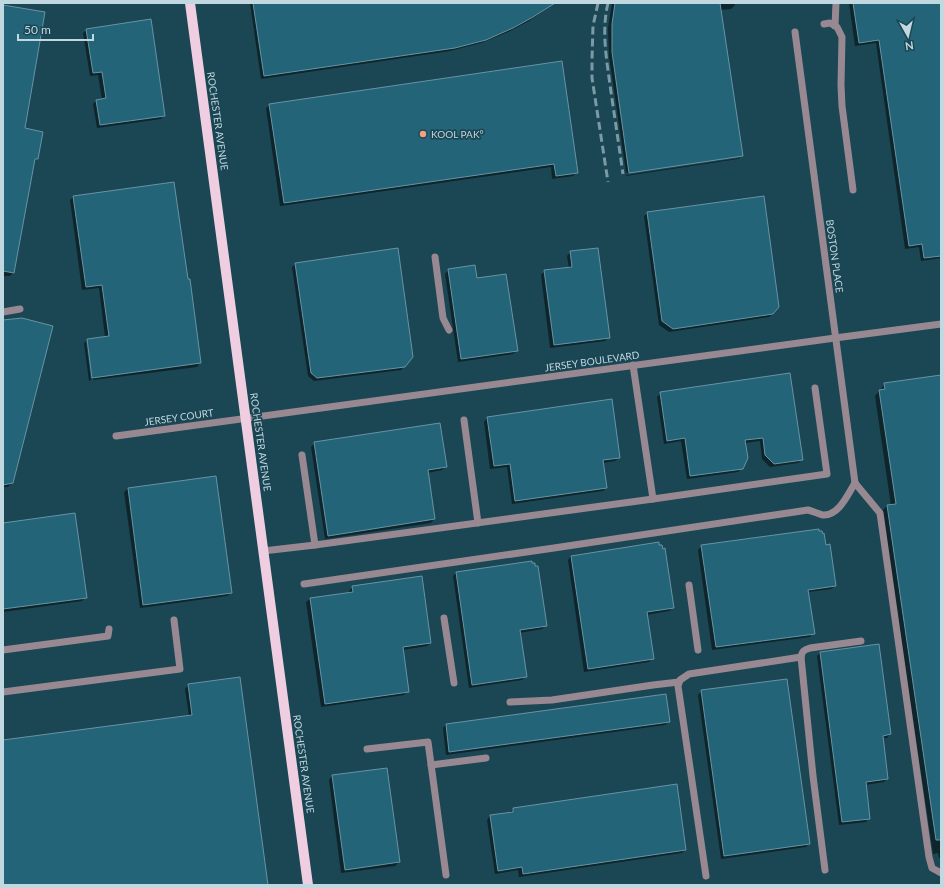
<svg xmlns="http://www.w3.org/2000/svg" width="944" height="888" viewBox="0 0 944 888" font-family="Lato,sans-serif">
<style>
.shadow{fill:#0007}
.building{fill:#236478;stroke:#6894a4}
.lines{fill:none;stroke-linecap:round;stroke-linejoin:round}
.minor{stroke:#988891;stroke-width:7}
.major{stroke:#efcee2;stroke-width:10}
.rail{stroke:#7b9aa5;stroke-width:3;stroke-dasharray:8 4;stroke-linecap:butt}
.poi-dot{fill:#f2a080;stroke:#1b4654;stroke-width:1.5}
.labels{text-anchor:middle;stroke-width:3.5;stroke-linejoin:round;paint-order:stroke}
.street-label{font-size:10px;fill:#c2d8e0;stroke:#1b4654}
.poi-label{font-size:10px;fill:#c2d8e0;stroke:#1b4654;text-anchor:start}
</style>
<rect width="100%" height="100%" fill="#1b4654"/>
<g class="shadow">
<polygon points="250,3 553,3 542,12 529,21 508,32 481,43 450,51 261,79"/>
<polygon points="612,3 734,3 735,5 731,9 720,10 742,156 738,159 626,176 626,175 739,158 739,156 626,173 609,56 608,28"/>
<polygon points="849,3 941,3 941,258 921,261 919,247 905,249 876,43 855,46"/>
<polygon points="3,6 24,129 37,159 34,162 13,273 10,276 5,276 3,278"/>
<polygon points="87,30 164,115 161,119 97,128 93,104 97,100 102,100 98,75 90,76 83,33"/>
<polygon points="561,63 577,172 573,176 552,179 551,167 280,206 266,108 270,105"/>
<polygon points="73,197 200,363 197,367 93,380 88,341 86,341 91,380 89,381 84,343 88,340 105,337 99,288 82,290 70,200"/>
<polygon points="648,213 773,314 769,317 669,332 659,325 644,216"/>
<polygon points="571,252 609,337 605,341 550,348 541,275 545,271 569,268 567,256"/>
<polygon points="296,264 405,366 401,370 314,381 308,376 292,267"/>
<polygon points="449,270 476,279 517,351 513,354 458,362 445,274"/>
<polygon points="3,321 12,483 8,487 3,487"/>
<polygon points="789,375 802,460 798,463 770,467 762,459 760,441 745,443 742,468 738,472 687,479 681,441 664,444 657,397 661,393"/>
<polygon points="941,376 941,858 939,858 938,853 933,854 882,511 887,506 891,506 875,396 885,384"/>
<polygon points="487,418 619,458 615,461 603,463 606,488 603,491 512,504 507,467 490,469 484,422"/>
<polygon points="315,443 446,467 442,470 427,473 434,519 431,523 325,539 311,447"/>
<polygon points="215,477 231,593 227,596 140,608 124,492 128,489"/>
<polygon points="3,524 86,597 82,601 3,612"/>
<polygon points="818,532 835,586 831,589 808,592 813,633 810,637 712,650 698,550 702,546"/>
<polygon points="662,550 673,608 669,611 646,615 652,659 649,662 584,672 568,560 571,556"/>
<polygon points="456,573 545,626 542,629 519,633 525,677 522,680 469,688 453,576"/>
<polygon points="353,587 430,643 427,646 402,650 408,691 404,695 321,707 306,602 310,599 350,593 349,591"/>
<polygon points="879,645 890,734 887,738 882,738 887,779 884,782 865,785 869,818 866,822 839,825 817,656 820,653"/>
<polygon points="189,685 267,885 3,885 3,733 4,741 189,716 185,689"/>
<polygon points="702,691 809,844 806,847 721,859 698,695"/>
<polygon points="669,722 665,725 446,755 443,728 446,725"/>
<polygon points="332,776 399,862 395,866 341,873 329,780"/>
<polygon points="513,809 685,850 682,853 519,877 518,870 495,874 487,820 490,816 510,813 510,812"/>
</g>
<g class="building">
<polygon points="253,3 555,3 533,17 513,28 486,40 455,48 264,76"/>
<polygon points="615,3 720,3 743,156 629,173 612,52 612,24"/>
<polygon points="853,3 941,3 941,256 924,258 922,244 909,246 879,40 859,43"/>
<polygon points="3,5 45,12 25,128 43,132 38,159 35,159 14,273 3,271"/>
<polygon points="151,19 165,116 100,125 96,100 106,98 102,72 93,73 86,29"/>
<polygon points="562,61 578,173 556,176 554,164 284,203 269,104"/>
<polygon points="174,182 188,279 190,279 201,363 92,378 87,339 109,336 102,285 86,287 73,196"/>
<polygon points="764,196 779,307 773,314 673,329 662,321 647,212"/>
<polygon points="398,248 413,357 405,367 317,378 311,373 295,263"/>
<polygon points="598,248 610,338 554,345 544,270 572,267 570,251"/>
<polygon points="475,265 477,278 506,274 518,351 461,359 448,269"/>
<polygon points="22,318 53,326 13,483 3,485 3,320"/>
<polygon points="790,373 803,460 774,464 765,455 763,438 745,440 748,458 743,469 690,476 685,438 667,441 660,392"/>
<polygon points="941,375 941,840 936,840 887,505 896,504 879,390 885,389 884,383"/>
<polygon points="612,399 620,458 603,460 607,488 515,501 510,464 494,466 487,417"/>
<polygon points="440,423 447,467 428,470 435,519 328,536 314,442"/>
<polygon points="216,476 232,593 143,605 128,488"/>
<polygon points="75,513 87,598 3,609 3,523"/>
<polygon points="819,529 819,531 822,531 823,534 824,533 826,545 830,544 836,586 808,590 815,634 716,647 701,545"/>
<polygon points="659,542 659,545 662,545 663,549 665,548 674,608 647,612 654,659 588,669 571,556"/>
<polygon points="532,561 532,563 535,563 535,566 538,566 547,626 520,630 527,677 472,685 456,572"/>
<polygon points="422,576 431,643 403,647 409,692 325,704 310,598 353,592 352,586"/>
<polygon points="879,644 891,734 883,736 888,779 866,782 870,819 842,822 820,652"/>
<polygon points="240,677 268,885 3,885 3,740 192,715 188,684"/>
<polygon points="787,679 810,844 724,856 701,690"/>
<polygon points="666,694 670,722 449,752 446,724"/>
<polygon points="387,768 400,862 345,870 332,775"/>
<polygon points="677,784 686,850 523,874 522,867 498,871 490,815 513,812 513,808"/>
</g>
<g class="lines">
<g class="minor">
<polyline points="824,24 830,23 837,27 842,37 841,85 842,106 853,190"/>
<polyline points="835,26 836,3"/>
<polyline points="795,32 855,483"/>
<polyline points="435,257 443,318 449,330"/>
<polyline points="3,312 20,309"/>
<polyline points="633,365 653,499"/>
<polyline points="464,420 478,523"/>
<polyline points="116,436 835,338 941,324"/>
<polyline points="302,455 315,545"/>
<polyline points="855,483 880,513 929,857 932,868 941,873"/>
<polyline points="263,551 315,545 653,499 827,474 815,388"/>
<path d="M 304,584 L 554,548 L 808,510 C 812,511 818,514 823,515 C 839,516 848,494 855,483"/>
<polyline points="689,585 698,650"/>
<polyline points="444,618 454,683"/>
<polyline points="3,650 108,636 109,629"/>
<polyline points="3,692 180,669 174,620"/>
<polyline points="510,702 552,700 653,685 679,682"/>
<polyline points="367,749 428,742 446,875"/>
<polyline points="431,765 486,758"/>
<path d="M 825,870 L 813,776 L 801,657 C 802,651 804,650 810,648 L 861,641"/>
<polyline points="706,876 678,686 680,680 689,674 801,657"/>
</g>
<polyline class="major" points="190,3 308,885"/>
<g class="rail">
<polyline points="598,3 593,26 592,59 592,78 608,182"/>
<path d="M 608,3 C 601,32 607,62 611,92 C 615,119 619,146 623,174"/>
</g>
</g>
<circle class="poi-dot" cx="423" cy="134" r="4"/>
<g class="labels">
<g class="street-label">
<text transform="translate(218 121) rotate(82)" y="4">ROCHESTER AVENUE</text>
<text transform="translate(835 256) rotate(82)" y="4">BOSTON PLACE</text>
<text transform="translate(592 361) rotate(-8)" y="4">JERSEY BOULEVARD</text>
<text transform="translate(179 417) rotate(-8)" y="4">JERSEY COURT</text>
<text transform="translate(261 442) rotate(82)" y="4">ROCHESTER AVENUE</text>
<text transform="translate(304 764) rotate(82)" y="4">ROCHESTER AVENUE</text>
</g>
<g class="poi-label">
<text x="431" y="138">KOOL PAK°</text>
</g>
</g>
<rect width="944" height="888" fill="none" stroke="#c2d8e0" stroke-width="8"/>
<g transform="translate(908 36) rotate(172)" stroke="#1b4654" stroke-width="3" paint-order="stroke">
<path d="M0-3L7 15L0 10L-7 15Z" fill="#c2d8e0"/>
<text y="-6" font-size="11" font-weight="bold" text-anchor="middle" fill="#c2d8e0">N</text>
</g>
<path d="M18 34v6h75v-6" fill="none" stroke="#c2d8e0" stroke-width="2"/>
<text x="24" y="34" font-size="12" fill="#c2d8e0" stroke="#1b4654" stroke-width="3" paint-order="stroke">50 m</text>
</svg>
